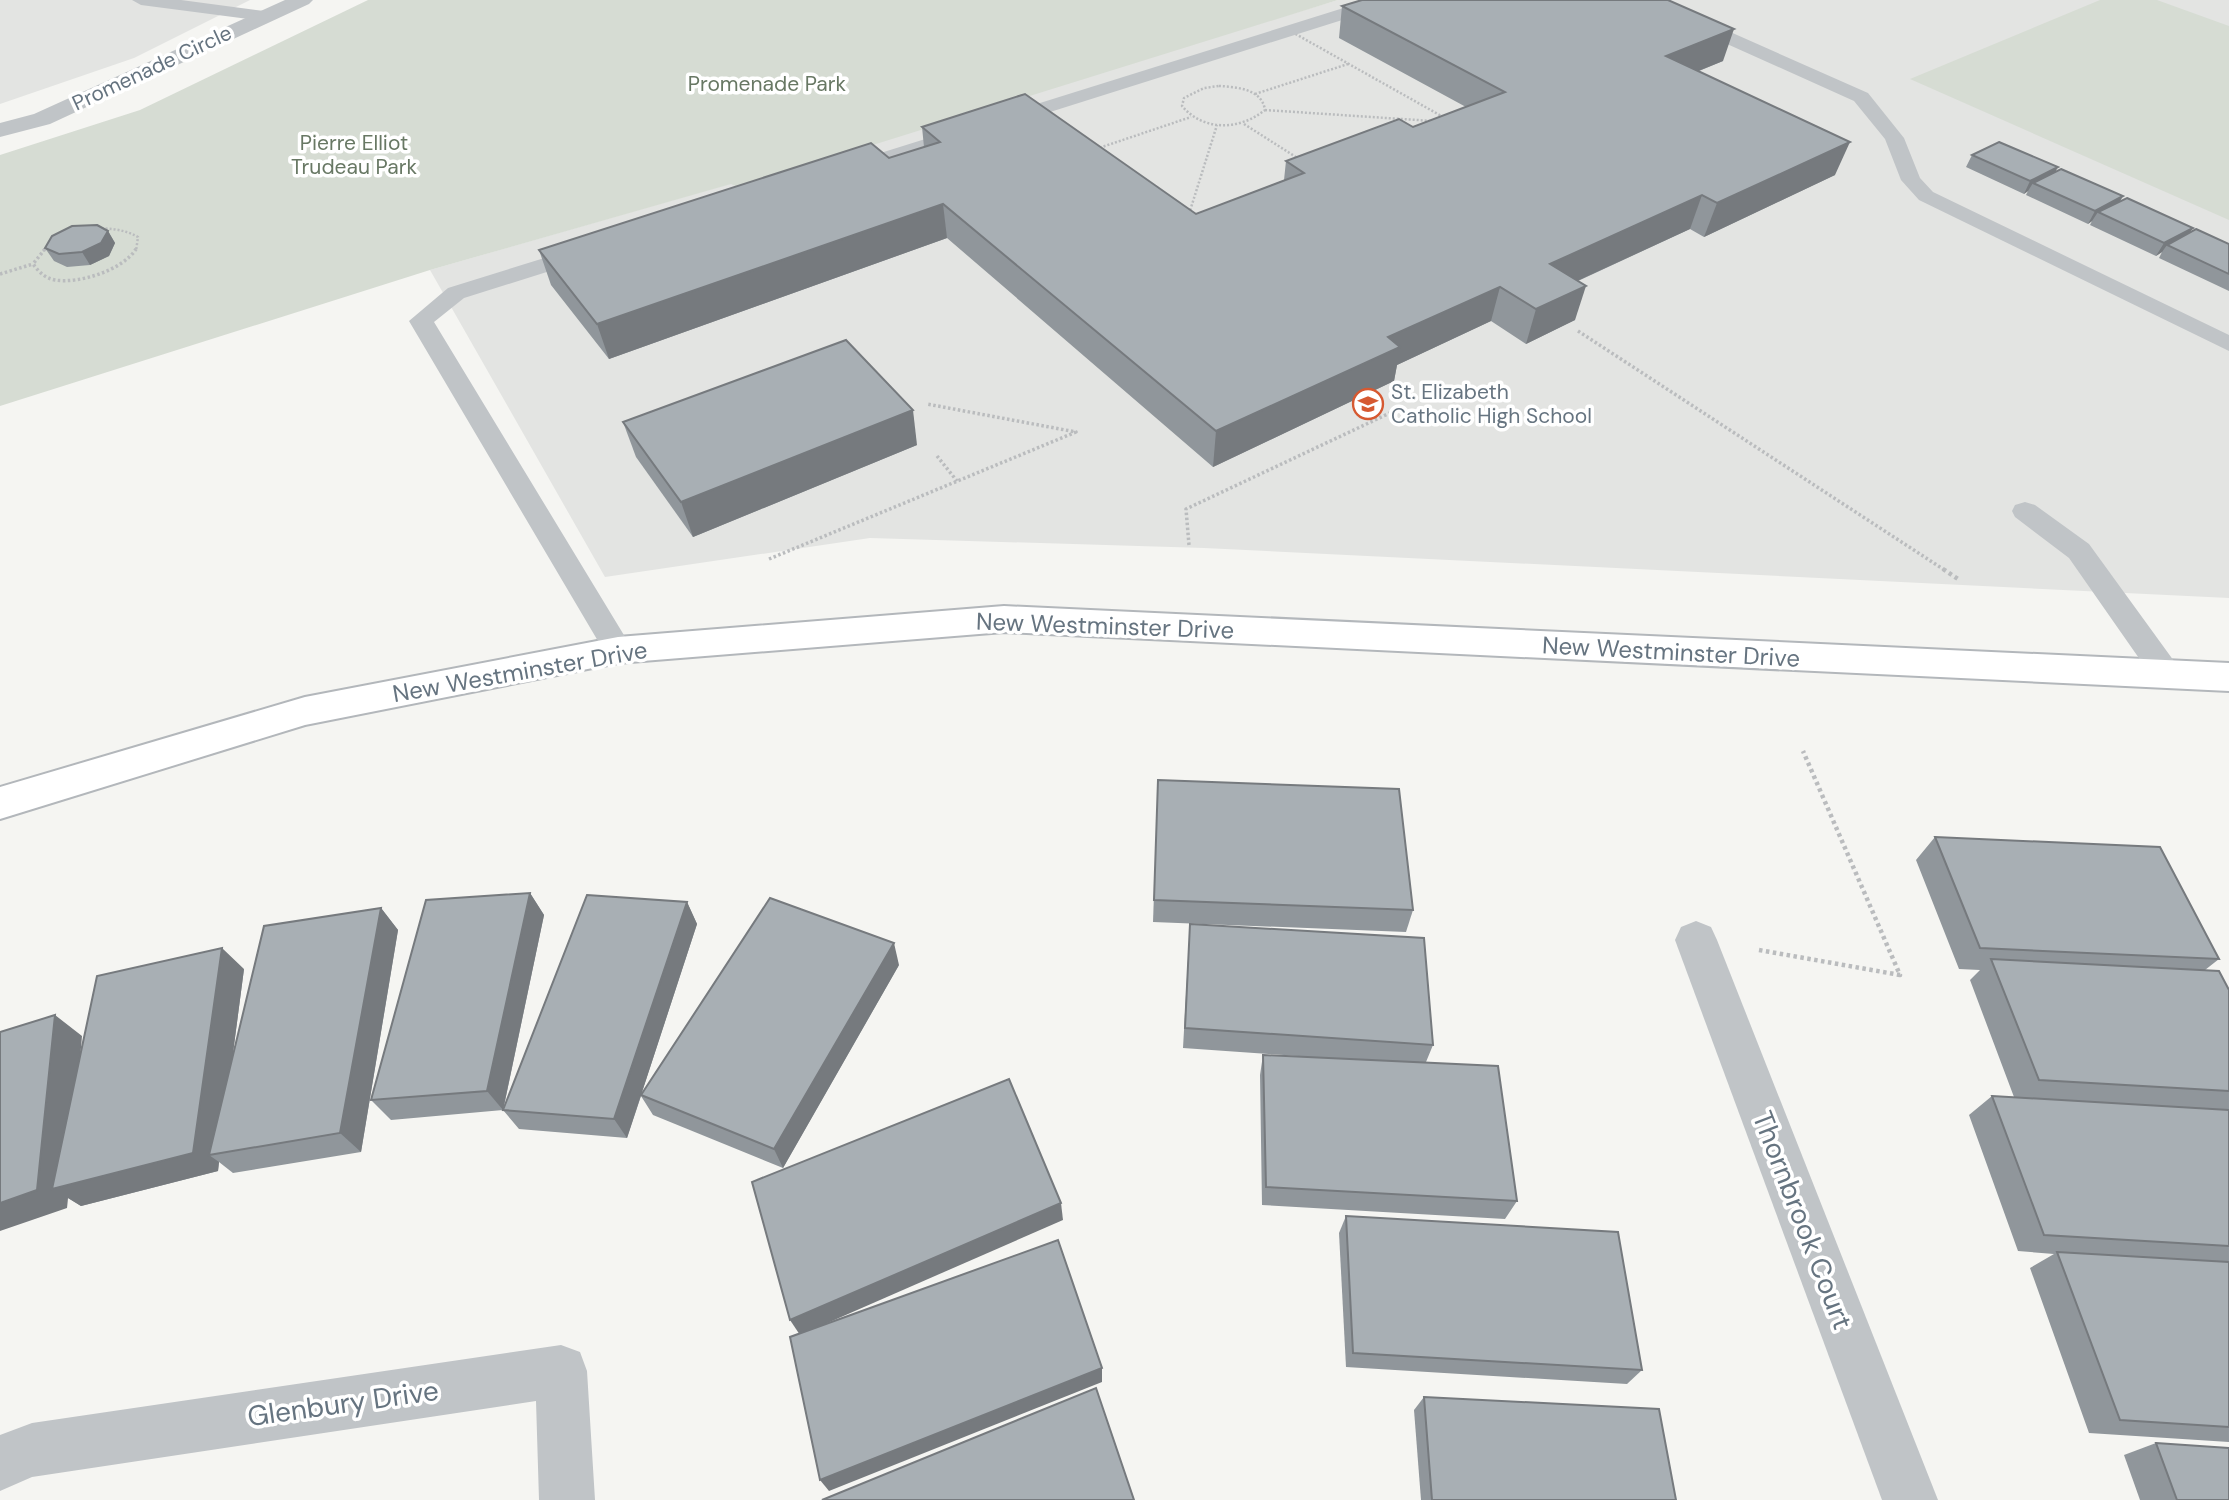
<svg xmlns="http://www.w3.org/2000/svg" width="2229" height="1500" viewBox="0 0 2229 1500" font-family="'DM Sans',sans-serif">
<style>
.built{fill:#e3e4e2}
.green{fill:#d6dcd3}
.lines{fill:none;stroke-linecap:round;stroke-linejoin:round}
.secondary-casing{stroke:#b3b7bb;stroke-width:4}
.path-far2{stroke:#babcbe;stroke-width:2.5;stroke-dasharray:2 2;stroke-linecap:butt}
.path-far1{stroke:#babcbe;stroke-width:3.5;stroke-dasharray:2.5 2.5;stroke-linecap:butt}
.path{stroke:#babcbe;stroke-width:4.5;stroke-dasharray:3.5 3.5;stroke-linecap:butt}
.lane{fill:#c0c4c7;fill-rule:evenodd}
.street{fill:#c0c4c7;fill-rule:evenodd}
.secondary{fill:#fff;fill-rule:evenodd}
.wall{fill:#90969b}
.shaded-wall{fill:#767a7e}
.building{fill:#a8afb4;stroke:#767a7e;stroke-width:2}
.labels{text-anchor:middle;stroke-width:7;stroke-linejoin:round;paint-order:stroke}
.far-street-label{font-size:21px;fill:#667480;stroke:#fff}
.far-park-label{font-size:21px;fill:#687864;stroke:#fff}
.far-poi-label{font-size:21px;fill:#667480;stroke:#fff;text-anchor:start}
.street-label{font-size:24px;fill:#667480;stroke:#fff}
.near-street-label{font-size:28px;fill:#667480;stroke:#fff}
</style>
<rect width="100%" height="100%" fill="#f5f5f2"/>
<g class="built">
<polygon points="0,0 250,0 134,58 0,104"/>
<polygon points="1338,0 2229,0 2229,598 1204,548 870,538 605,577 430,270 764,174"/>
</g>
<g class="green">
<polygon points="368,0 1338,0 738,187 731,184 430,270 0,406 0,155 140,110"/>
<polygon points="2100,0 2157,0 2229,26 2229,220 1910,79"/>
</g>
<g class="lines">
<g class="secondary-casing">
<polygon id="secondary" points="1004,606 2229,663 2229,691 1004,632 618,663 305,725 0,819 0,787 305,697 618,637"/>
</g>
<g class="path-far2">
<polygon points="1292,32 1452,122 1187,222 1038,114"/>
<path d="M 1219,86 C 1237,87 1262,89 1265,110 C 1240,130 1204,132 1182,106 L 1184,98 L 1204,88 Z"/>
<polyline points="1255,94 1348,64"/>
<polyline points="1265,110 1432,121"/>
<polyline points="1244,124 1299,159"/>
<polyline points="1096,149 1191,117"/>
<polyline points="1189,214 1217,125"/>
<path d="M 43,251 C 66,229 110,221 138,237 L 136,251"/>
</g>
<g class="path-far1">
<path d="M 45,249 L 33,264 C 39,272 45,278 55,280 C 79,284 123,270 136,249"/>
<polyline points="0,274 33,264"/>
<polyline points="1578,331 1946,571"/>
<polyline points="937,456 957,481"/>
<polyline points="1189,545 1186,509 1392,412"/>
<polyline points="769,559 1076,432 927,404"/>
</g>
<g class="path">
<polyline points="1943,569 1958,579"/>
<polyline points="1759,950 1900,975 1803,751"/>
</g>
<g class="lane">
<polygon points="132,0 181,0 264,11 273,16 264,21 141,5"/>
<polygon points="1369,0 1396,0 1393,4 853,174 839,174 836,170 839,166"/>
<polygon points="1635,0 1658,0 1868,93 1904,138 1920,178 1933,192 2229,335 2229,351 1919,200 1901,180 1885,139 1854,101 1638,4"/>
<polygon points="583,246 591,248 594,253 591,258 464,298 434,322 633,650 628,658 618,661 608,658 409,321 448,288"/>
<polygon points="2025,502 2035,505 2089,544 2179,668 2183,676 2179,684 2168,687 2157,684 2069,558 2015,517 2012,511 2015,505"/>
</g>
<g class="street">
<polygon points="285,0 313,0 309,4 50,124 0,137 0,123 34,114"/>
<polygon points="1696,921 1711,927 1717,940 1938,1500 1882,1500 1675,940 1681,927"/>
<polygon points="561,1345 580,1352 587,1371 595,1500 539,1500 536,1401 32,1477 0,1491 0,1435 32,1423"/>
</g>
<use href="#secondary" class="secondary"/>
</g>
<g class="wall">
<polygon points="1342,6 1723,61 1699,71 1835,175 1704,237 1690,229 1578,281 1575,320 1526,344 1491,321 1397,365 1394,381 1213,467 947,238 609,359 551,285 539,250 889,158 924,147 922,127 1196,214 1284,180 1286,161 1413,127 1466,107 1339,38"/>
<polygon points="1972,155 2055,172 2123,196 2120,201 2193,228 2189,233 2229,244 2229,291 2159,258 2162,252 2156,256 2090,225 2092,221 2088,224 2026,195 2028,191 2024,194 1966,167"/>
<polygon points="108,231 115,243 109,256 90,265 67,267 54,261 45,248"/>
<polygon points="623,422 917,445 693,537 636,457"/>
<polygon points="1158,780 1413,910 1406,932 1153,922"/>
<polygon points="1935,837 2219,959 2205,970 2229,990 2229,1442 2089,1433 2030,1268 2054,1254 2018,1251 1969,1115 1992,1096 2014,1097 1970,980 1980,970 1959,969 1916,860"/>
<polygon points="530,893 544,915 504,1106 687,902 697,924 641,1095 899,965 783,1168 653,1115 641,1096 627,1138 519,1129 503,1110 391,1120 371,1100"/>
<polygon points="381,908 398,930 361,1152 233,1173 219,1162 218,1171 81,1206 68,1198 67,1208 82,1036 80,1057 244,969 232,1060"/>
<polygon points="1190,924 1433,1045 1426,1062 1517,1201 1505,1219 1262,1205 1260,1075 1263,1055 1298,1056 1183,1048"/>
<polygon points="1346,1216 1642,1370 1627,1384 1346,1367 1339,1233"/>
<polygon points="1424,1397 1676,1500 1421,1500 1414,1410"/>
<polygon points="2156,1443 2229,1500 2140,1500 2124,1455"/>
</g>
<g class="shaded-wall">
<polygon points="1734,29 1723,61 1656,88 1666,56"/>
<polygon points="1850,142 1835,175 1704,237 1717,203"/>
<polygon points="2058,167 2051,180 2033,183 2028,191 2024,194 2030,181"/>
<polygon points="1702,195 1690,229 1540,298 1550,264"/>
<polygon points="2123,196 2115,209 2098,212 2092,221 2088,224 2095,211"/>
<polygon points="943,204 947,238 609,359 597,324"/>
<polygon points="2193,228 2184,241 2167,245 2162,252 2156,256 2164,243"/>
<polygon points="108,231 115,243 109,256 90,265 82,252"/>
<polygon points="1586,286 1575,320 1526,344 1536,309"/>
<polygon points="1500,287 1491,321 1397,365 1394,381 1213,467 1216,431 1388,337"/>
<polygon points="913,410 917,445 693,537 681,502"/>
<polygon points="530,893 544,915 503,1110 487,1091"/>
<polygon points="687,902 697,924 627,1138 614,1119"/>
<polygon points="381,908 398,930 361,1152 340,1133"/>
<polygon points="894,943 899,965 783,1168 774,1149"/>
<polygon points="222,948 244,969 220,1153 209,1155 219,1162 218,1171 81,1206 68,1198 67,1208 0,1231 0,1203 55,1015 82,1036 69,1184"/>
<polygon points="1061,1203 1063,1220 800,1335 790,1320"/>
<polygon points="1102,1368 1102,1382 829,1491 820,1480"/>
</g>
<g class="building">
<polygon points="1362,0 1668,0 1734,29 1666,56 1850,142 1717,203 1702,195 1550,264 1586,286 1536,309 1500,287 1388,337 1400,347 1216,431 943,204 597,324 539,250 871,143 889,158 940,142 922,127 1025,94 1196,214 1304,173 1286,161 1399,119 1413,127 1505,92 1342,6"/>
<polygon points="1999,142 2058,167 2030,181 1972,155"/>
<polygon points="2061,169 2123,196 2095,211 2033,183"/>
<polygon points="2127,198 2193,228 2164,243 2098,212"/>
<polygon points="97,225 108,231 101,243 82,252 59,254 45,248 52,236 72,226"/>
<polygon points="2196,229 2229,244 2229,274 2167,245"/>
<polygon points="846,340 913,410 681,502 623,422"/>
<polygon points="1158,780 1399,789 1413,910 1154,900"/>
<polygon points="1935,837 2160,847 2219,959 1980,948"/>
<polygon points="530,893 487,1091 371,1100 426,900"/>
<polygon points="587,895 687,902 614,1119 503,1110"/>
<polygon points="770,898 894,943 774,1149 641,1095"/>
<polygon points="381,908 340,1133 209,1155 264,926"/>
<polygon points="1190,924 1424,938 1433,1045 1185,1028"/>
<polygon points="222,948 193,1153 52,1189 97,976"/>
<polygon points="1991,959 2219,971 2229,990 2229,1091 2039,1080"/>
<polygon points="55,1015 37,1190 0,1203 0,1032"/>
<polygon points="1263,1055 1498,1066 1517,1201 1266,1187"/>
<polygon points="1009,1079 1061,1203 790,1320 752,1182"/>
<polygon points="1992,1096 2229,1110 2229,1246 2044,1235"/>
<polygon points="1346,1216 1618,1232 1642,1370 1353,1353"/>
<polygon points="1058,1240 1102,1368 820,1480 790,1337"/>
<polygon points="2057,1252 2229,1262 2229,1427 2120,1420"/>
<polygon points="1096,1388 1134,1500 822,1500"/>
<polygon points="1424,1397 1659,1409 1676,1500 1432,1500"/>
<polygon points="2156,1443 2229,1448 2229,1500 2177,1500"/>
</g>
<defs>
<g id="school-ring" transform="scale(1.575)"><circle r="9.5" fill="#fff" stroke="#d65931" stroke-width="1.5"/><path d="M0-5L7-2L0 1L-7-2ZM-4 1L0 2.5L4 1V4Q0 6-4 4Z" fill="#d65931"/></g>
</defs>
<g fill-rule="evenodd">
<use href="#school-ring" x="1368" y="404"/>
</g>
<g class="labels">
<g class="far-street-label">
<text transform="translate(152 68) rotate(-25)" y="7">Promenade Circle</text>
</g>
<g class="far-park-label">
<text x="767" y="91">Promenade Park</text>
<text x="354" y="150">Pierre Elliot<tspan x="354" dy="24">Trudeau Park</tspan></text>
</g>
<g class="far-poi-label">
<text x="1391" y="399">St. Elizabeth<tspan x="1391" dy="24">Catholic High School</tspan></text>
</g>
<g class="street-label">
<text transform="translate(1105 626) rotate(2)" y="8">New Westminster Drive</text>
<text transform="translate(1671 652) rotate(3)" y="8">New Westminster Drive</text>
<text transform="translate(520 672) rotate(-10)" y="8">New Westminster Drive</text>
</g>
<g class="near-street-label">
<text transform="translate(1803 1220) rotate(69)" y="10">Thornbrook Court</text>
<text transform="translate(343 1403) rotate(-8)" y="10">Glenbury Drive</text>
</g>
</g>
</svg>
